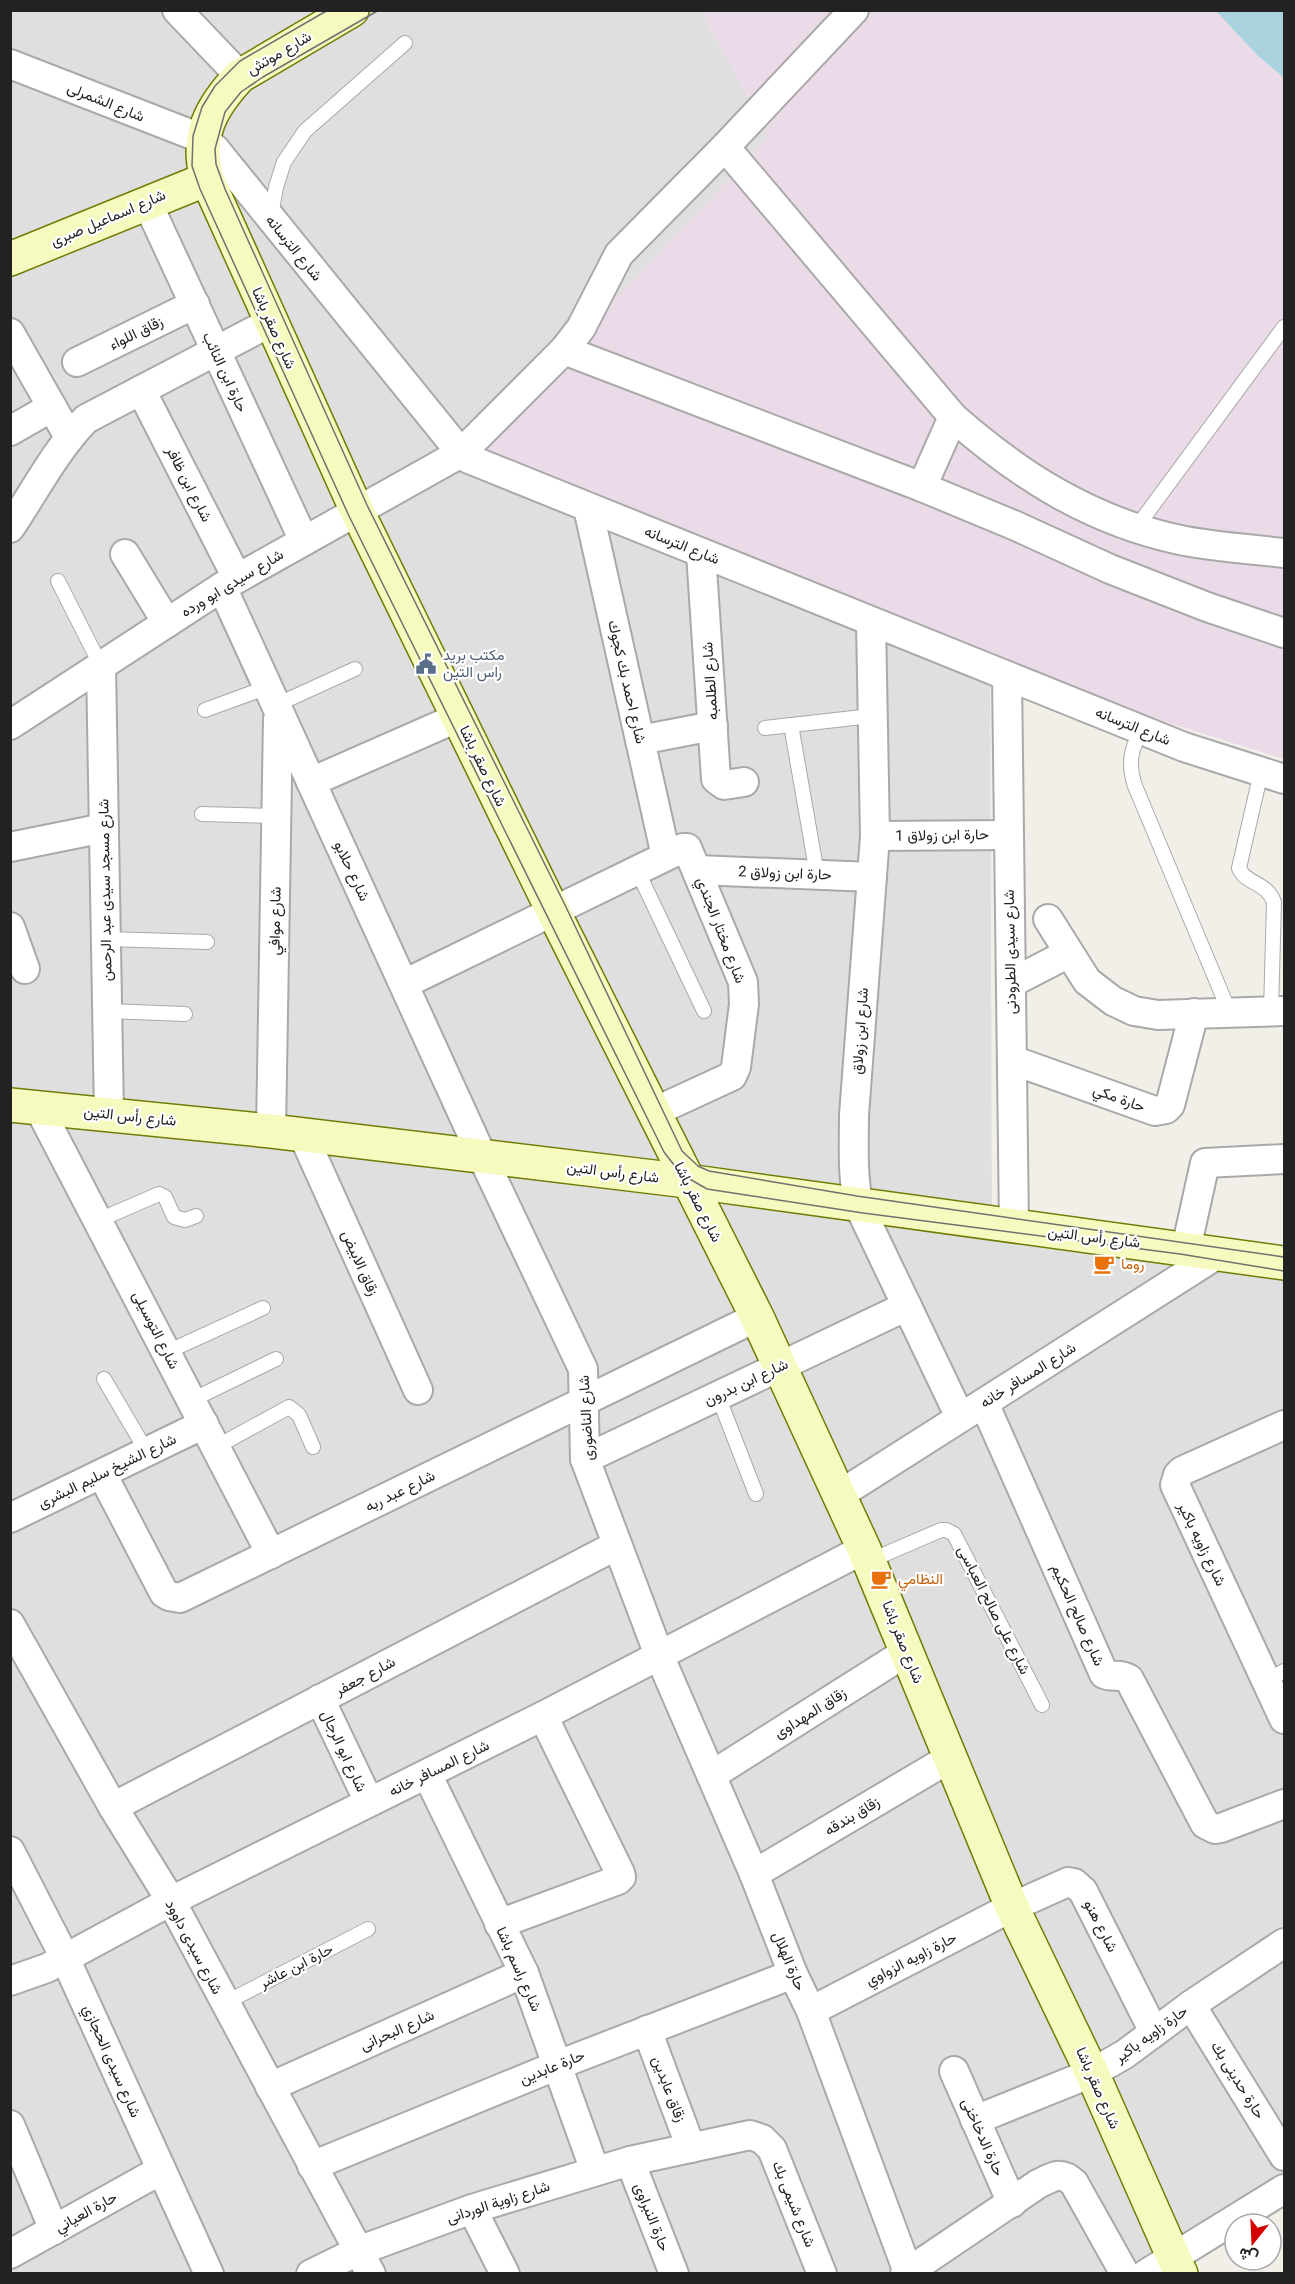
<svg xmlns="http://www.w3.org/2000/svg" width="1295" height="2284" viewBox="0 0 1295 2284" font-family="Roboto,Vazirmatn,sans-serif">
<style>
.residential{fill:#e0dfdf}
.industrial{fill:#ebdbe8}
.water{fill:#aad3df}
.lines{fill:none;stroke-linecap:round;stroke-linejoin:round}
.lane-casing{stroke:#a9a9a9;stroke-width:16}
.street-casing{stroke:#a9a9a9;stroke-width:32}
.secondary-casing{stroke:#707d05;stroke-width:36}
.lane{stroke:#fff;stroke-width:14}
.street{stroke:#fff;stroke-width:28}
.secondary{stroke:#f7fabf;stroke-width:33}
.tram{stroke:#707070;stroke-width:1.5}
.labels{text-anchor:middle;stroke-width:4.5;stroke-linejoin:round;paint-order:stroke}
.street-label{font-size:15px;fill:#222;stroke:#fff}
.service-label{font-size:15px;fill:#4e5e75;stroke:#fff;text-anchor:start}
.food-label{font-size:15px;fill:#c56008;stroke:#fff;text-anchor:start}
</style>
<rect width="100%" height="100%" fill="#f2efe9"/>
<polygon class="residential" points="11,11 701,11 769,136 471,454 990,657 992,1236 1284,1271 1284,2174 1177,2240 1194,2273 11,2274"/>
<polygon class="industrial" points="701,11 1216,11 1258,56 1284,78 1284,759 1127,710 471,454 769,136"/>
<polygon class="water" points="1216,11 1284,11 1284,78 1258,56"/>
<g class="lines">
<g class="lane-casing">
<g id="lane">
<polyline points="271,216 276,187 284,162 305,131 405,43"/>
<polyline points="1136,528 1284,327"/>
<polyline points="58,581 101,666"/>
<polyline points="276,705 355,669"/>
<polyline points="205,710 268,687"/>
<polyline points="791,725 817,874"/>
<polyline points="765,728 871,716"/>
<path d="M 1142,730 C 1130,749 1128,765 1135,786 L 1229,1011"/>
<path d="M 1261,772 L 1239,868 C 1245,884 1267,882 1274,902 L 1271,1011"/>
<polyline points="202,814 277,816"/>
<polyline points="637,870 704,1011"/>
<polyline points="106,939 207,942"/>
<polyline points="107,1011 185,1014"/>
<polyline points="99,1220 159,1194 165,1197 174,1217 185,1220 196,1216"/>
<polyline points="167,1352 263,1308"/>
<polyline points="104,1379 147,1452"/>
<polyline points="718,1396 756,1494"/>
<polyline points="192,1400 276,1359"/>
<polyline points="216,1447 289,1407 299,1415 313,1447"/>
<polyline points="869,1561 941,1530 946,1530 954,1534 1042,1705"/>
<polyline points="1267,1681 1284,1671"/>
<polyline points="225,2003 368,1929"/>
</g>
</g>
<g class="street-casing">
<g id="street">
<polyline points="177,10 240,76"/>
<polyline points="10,64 203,139 215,149 461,453 469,459 1184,747 1284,779"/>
<path d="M 725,147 L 953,417 C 1020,476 1091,521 1180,540 C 1214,547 1250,549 1284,553"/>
<polyline points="147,202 304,541"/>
<polyline points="10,333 69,437"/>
<polyline points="564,350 922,487 1016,526 1110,569 1207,607 1284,633"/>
<polyline points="77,362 195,304"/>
<polyline points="141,390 237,578"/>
<polyline points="10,431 52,407"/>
<polyline points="922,487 953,417"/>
<polyline points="588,508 666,856"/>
<path d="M 10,528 C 35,491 55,451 86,419 L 271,322"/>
<polyline points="701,553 716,779 724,785 744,782"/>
<polyline points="125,554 167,623"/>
<polyline points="222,587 482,1156 583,1369 585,1459 659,1655 754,1874 793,1974 811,2011 908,2272"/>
<path d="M 871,622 L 875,836 L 854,1115 C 854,1145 852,1177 859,1206 L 960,1417"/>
<polyline points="101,666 109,1114"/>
<polyline points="1007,676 1014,1227"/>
<polyline points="10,725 222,587 461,453 564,350 581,328 619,254 725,147 854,10"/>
<polyline points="640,740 713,726"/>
<polyline points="311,782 459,717"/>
<polyline points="875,836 1009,835"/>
<polyline points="10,847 104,828"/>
<polyline points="697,870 872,877"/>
<polyline points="1048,919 1087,981 1113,1001 1134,1011 1158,1015 1284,1011"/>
<polyline points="10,927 25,969"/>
<polyline points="1011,983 1069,953"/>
<polyline points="404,984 683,848 687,848 743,982 744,1004 736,1067 732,1076 654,1112"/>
<polyline points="1012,1060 1155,1111 1166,1109 1170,1105 1194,1013"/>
<polyline points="39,1108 271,1554"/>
<polyline points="271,1131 278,719"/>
<polyline points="303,1135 418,1390"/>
<polyline points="1186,1249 1205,1163 1284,1159"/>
<path d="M 984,1403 L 1104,1674 C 1112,1678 1120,1673 1129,1679 L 1205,1824 L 1215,1829 L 1221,1828 L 1284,1804"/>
<polyline points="1284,1425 1182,1471 1178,1475 1175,1485 1284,1719"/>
<polyline points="585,1459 907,1306"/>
<polyline points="102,1474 164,1593 169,1596 180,1598 757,1317"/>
<polyline points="839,1495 1210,1259 1213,1253"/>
<polyline points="10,1518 204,1424"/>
<polyline points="10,1624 113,1807 171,1901 371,2274"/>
<polyline points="320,1699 369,1802"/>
<polyline points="427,1774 524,1973 595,2171"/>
<polyline points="712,1775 908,1651"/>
<polyline points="113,1807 617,1545"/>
<polyline points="10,1851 65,1958 209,2274"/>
<polyline points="754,1874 950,1758"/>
<polyline points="499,1924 618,1880 621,1877 620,1873 543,1716"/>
<polyline points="10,1981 47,1968 171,1901 543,1716 864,1549"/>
<polyline points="1191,2005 1284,2156"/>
<polyline points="811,2011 1012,1907 1068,1882 1074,1883 1083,1891 1154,2032"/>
<polyline points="647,2030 691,2148"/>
<polyline points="954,2071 1012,2203"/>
<polyline points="270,2087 524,1973"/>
<polyline points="975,2120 1092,2073 1125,2054 1191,2005 1284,1943"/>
<polyline points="10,2125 54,2230"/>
<polyline points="630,2161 674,2274"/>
<polyline points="312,2166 558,2065 793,1974"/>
<polyline points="472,2209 505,2274"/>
<polyline points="10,2254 161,2170"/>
<polyline points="311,2274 358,2251 472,2209 630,2161 750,2135 762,2139 772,2149 822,2274"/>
<path d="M 905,2274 L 1038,2184 C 1053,2177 1060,2170 1074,2183 L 1125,2274"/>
<polyline points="1146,2274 1284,2189"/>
</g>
</g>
<g class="secondary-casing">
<g id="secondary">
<path d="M 352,10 L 240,76 C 211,107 195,135 207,179 L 357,511 L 553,911 L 757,1317 L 864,1549 L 1012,1907 L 1092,2073 L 1181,2274"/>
<polyline points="10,259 207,179"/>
<polyline points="10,1105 271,1131 687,1181 1284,1263"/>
</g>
</g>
<use href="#lane" class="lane"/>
<use href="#street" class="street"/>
<use href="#secondary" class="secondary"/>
<g class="tram">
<polyline points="328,10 240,61 215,86 202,107 193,136 192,166 200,189 349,516 664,1152 681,1174 707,1189 863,1213 1180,1254 1284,1271"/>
<polyline points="379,10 263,77 241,92 225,112 215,149 216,164 225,189 367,505 565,905 682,1151 698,1166 709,1171 857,1196 1284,1257"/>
</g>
</g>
<defs>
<g id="civic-bare" transform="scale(1.62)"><path d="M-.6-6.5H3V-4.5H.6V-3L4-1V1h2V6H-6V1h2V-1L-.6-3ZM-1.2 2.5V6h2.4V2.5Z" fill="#5c6f8a" stroke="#fff" stroke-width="2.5" paint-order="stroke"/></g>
<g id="cafe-bare" transform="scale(1.62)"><path d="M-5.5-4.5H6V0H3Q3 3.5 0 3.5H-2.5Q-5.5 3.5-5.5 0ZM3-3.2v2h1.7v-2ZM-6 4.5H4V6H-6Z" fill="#e8710a" stroke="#fff" stroke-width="2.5" paint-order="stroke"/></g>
</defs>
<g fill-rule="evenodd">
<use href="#civic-bare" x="426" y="664"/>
<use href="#cafe-bare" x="1104" y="1264"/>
<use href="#cafe-bare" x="881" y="1579"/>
</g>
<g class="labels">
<g class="street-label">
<text transform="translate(279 53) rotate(-30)" y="5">شارع موتش</text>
<text transform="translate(106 102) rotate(22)" y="5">شارع الشمرلى</text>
<text transform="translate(108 218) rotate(-23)" y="5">شارع اسماعيل صبرى</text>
<text transform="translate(294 248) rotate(51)" y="5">شارع الترسانه</text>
<text transform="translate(274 328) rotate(66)" y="5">شارع صقر باشا</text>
<text transform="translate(136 333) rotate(-26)" y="5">زقاق اللواء</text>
<text transform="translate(225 372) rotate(65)" y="5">حارة ابن النائب</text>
<text transform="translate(189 484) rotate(63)" y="5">شارع ابن ظافر</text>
<text transform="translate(682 545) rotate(22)" y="5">شارع الترسانه</text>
<text transform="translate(232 583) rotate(-31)" y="5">شارع سيدى ابو ورده</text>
<text transform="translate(710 681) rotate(-94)" y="5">شارع الطلمبه</text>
<text transform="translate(627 682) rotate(77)" y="5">شارع احمد بك كجوك</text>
<text transform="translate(1133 726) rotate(22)" y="5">شارع الترسانه</text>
<text transform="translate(483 766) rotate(64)" y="5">شارع صقر باشا</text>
<text transform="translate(942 835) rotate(-1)" y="5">حارة ابن زولاق 1</text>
<text transform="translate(352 871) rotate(65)" y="5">شارع حلابو</text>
<text transform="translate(785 873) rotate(2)" y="5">حارة ابن زولاق 2</text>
<text transform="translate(105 890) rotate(-91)" y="5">شارع مسجد سيدى عبد الرحمن</text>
<text transform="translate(275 921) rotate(-89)" y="5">شارع موافي</text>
<text transform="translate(721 930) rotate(69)" y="5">شارع مختار الجندي</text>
<text transform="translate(1010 952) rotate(-91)" y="5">شارع سيدى الطرودنى</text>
<text transform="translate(860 1031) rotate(-86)" y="5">شارع ابن زولاق</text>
<text transform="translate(1119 1098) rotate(20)" y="5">حارة مكي</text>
<text transform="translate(130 1116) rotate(6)" y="5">شارع رأس التين</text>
<text transform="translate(613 1172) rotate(7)" y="5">شارع رأس التين</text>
<text transform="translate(698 1202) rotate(63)" y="5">شارع صقر باشا</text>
<text transform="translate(1094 1237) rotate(7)" y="5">شارع رأس التين</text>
<text transform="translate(360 1263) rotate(66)" y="5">زقاق الابيض</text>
<text transform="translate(156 1330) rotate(63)" y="5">شارع التوسيلى</text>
<text transform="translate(1028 1375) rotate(-32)" y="5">شارع المسافر خانه</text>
<text transform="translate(746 1382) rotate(-25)" y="5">شارع ابن بدرون</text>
<text transform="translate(586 1418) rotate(-93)" y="5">شارع الناضورى</text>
<text transform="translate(107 1471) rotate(-26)" y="5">شارع الشيخ سليم البشرى</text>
<text transform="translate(400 1491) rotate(-26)" y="5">شارع عبد ربه</text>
<text transform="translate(1202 1544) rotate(64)" y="5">شارع زاويه باكير</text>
<text transform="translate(994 1610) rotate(63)" y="5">شارع على صالح العباسى</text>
<text transform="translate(1078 1615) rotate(66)" y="5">شارع صالح الحكيم</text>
<text transform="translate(903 1642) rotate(68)" y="5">شارع صقر باشا</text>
<text transform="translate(365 1676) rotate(-28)" y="5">شارع جعفر</text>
<text transform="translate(810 1713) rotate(-32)" y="5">زقاق المهداوى</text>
<text transform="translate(344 1751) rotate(65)" y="5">شارع ابو الرجال</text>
<text transform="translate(439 1768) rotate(-26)" y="5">شارع المسافر خانه</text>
<text transform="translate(852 1816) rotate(-31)" y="5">زقاق بندقه</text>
<text transform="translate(1101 1926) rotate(63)" y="5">شارع هنو</text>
<text transform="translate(194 1947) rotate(62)" y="5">شارع سيدى داوود</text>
<text transform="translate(911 1959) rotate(-27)" y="5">حارة زاويه الزواوي</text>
<text transform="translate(789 1961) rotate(67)" y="5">حارة الهلال</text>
<text transform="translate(296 1966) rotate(-27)" y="5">حارة ابن عاشر</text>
<text transform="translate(519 1969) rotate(66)" y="5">شارع راسم باشا</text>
<text transform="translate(397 2030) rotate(-24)" y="5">شارع البحرانى</text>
<text transform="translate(1151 2034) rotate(-36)" y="5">حارة زاويه باكير</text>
<text transform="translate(112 2061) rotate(66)" y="5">شارع سيدى الحجازي</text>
<text transform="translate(552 2067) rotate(-22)" y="5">حارة عابدين</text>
<text transform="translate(1238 2080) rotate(58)" y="5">حارة حدينى بك</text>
<text transform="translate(1098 2088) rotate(66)" y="5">شارع صقر باشا</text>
<text transform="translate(669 2089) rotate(69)" y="5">زقاق عابدين</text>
<text transform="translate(983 2137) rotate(66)" y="5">حارة الدخاخنى</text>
<text transform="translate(498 2202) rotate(-18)" y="5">شارع زاوية الوردانى</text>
<text transform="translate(794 2204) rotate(68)" y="5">شارع شيمى بك</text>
<text transform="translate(86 2212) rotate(-29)" y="5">حارة العياني</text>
<text transform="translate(652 2217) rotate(68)" y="5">حارة النبراوى</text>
</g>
<g class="service-label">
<text x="443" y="660">مكتب بريد<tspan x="443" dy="17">راس التين</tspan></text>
</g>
<g class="food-label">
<text x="1121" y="1269">روما</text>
<text x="898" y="1584">النظامي</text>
</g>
</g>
<rect width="1295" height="2284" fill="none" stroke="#222222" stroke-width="24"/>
<g transform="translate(1253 2242) rotate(198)"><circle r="28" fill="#ffffff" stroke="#a7a7a7" stroke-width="1.5"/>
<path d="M0-4.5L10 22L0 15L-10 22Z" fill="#d40000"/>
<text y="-9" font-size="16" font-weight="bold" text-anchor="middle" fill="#222222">ش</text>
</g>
</svg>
